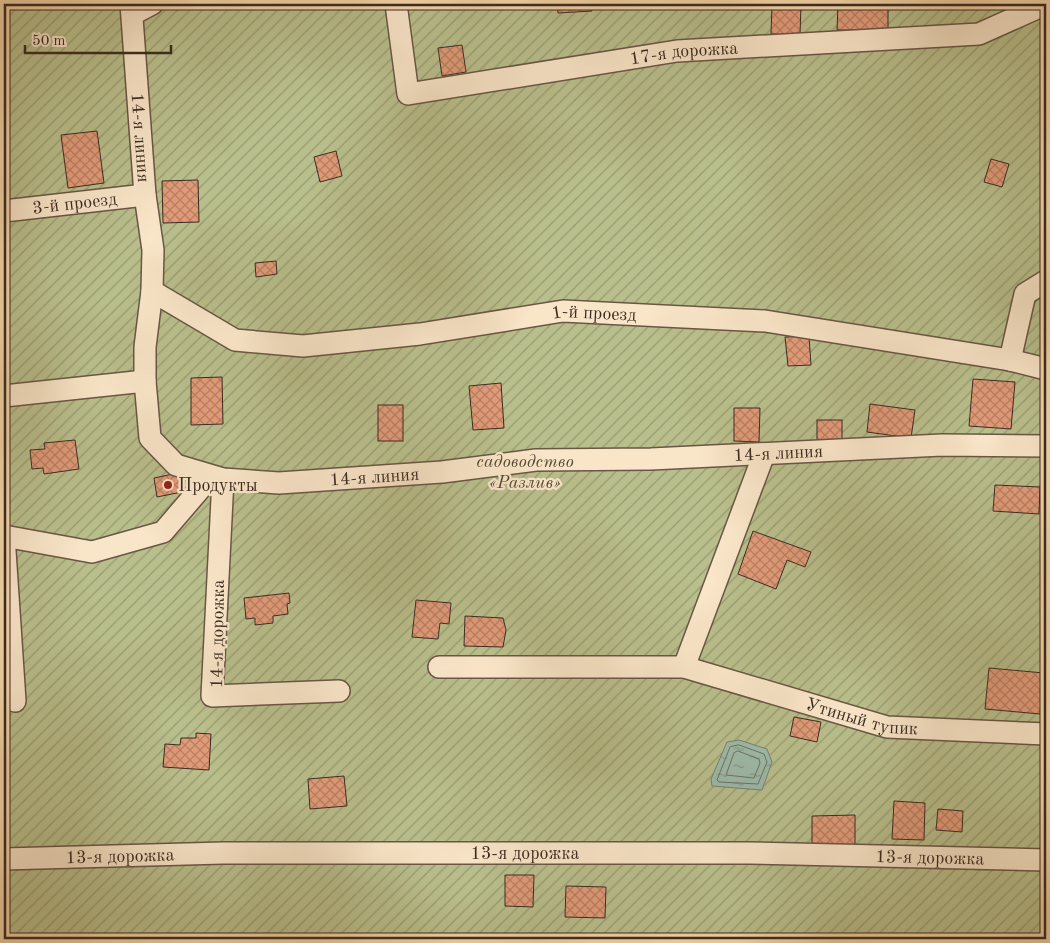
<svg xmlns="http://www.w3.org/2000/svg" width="1050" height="943" viewBox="0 0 1050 943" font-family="'Old Standard TT',serif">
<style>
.garden{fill:url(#garden-furrows);stroke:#7a7556}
.water{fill:url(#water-ripples);stroke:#758173}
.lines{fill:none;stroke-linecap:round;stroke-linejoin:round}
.shore{stroke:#6c7265;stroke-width:1}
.building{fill:url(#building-cross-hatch);stroke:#3a2b21}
.minor-casing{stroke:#695644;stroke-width:24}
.minor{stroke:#f9e5c8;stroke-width:21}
.poi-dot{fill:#8f2418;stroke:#f9e5c8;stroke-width:2}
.labels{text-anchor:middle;stroke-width:4.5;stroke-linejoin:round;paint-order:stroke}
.street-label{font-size:18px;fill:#3a2b21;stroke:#f9e5c8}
.park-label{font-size:18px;font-style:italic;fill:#534936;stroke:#f9e5c8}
.poi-label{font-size:18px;fill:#3a2b21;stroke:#f9e5c8;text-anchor:start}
</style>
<defs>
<pattern id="garden-furrows" width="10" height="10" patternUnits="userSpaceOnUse" patternTransform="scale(1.25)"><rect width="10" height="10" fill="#b9bf8c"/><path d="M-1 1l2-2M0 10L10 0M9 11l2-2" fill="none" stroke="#979b72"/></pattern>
<pattern id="water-ripples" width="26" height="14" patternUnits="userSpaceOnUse" patternTransform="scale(1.25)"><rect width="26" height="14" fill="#9dbaa9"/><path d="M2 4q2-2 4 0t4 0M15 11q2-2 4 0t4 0" fill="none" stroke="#819789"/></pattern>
<pattern id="building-cross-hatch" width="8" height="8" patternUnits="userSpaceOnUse" patternTransform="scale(1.25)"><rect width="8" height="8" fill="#e29b79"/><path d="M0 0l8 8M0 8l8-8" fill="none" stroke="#b87f63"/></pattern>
</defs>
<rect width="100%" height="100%" fill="#f6d7ab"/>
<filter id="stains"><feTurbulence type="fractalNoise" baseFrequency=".004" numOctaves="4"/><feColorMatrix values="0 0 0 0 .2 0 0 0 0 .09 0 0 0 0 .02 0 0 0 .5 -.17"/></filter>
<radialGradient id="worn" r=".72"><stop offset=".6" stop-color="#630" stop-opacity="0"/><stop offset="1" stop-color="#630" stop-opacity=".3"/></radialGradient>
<rect class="garden" x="4" y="4" width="1042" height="935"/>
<polygon class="water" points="739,740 767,749 772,762 762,790 712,786 711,779 727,742"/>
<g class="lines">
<g class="shore">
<polygon points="739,745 764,754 767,762 758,784 719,782 717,780 730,747"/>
<polygon points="738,751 759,759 760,763 754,778 726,775 734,753"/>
</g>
</g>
<g class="building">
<polygon points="557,4 591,4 592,11 558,13"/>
<polygon points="772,4 801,4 800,35 771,34"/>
<polygon points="838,4 888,4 888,31 837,30"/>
<polygon points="462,45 466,72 442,76 438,48"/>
<polygon points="97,131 104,183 68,188 61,135"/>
<polygon points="336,151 342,176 320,182 314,157"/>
<polygon points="991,159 1009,164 1002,187 984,182"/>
<polygon points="198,180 199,222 163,223 162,181"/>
<polygon points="276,261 277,274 256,277 255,263"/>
<polygon points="809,336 811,365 788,366 785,337"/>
<polygon points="222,377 223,424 191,425 191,378"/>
<polygon points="973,379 1015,382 1011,429 969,426"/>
<polygon points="501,383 504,428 473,430 469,386"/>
<polygon points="870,404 915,410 911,438 867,432"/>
<rect x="378" y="405" width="25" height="36"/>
<polygon points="734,408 760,408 759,442 734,441"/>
<rect x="817" y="420" width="25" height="21"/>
<polygon points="75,440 79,469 44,474 43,468 32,469 30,450 45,449 44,443"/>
<polygon points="178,473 182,492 157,497 154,478"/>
<polygon points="995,485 1040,487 1039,514 993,511"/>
<polygon points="753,531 811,552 805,567 787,560 776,589 738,574"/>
<polygon points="289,593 290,603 287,604 288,614 273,616 273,623 255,625 255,618 246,619 244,598"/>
<polygon points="416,600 451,603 449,624 440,623 438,639 412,637"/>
<polygon points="465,616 503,618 506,630 503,647 464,646"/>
<polygon points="989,668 1044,673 1040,714 985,709"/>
<polygon points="794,717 821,722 817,742 790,736"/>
<polygon points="196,733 211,734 209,770 163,767 165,744 180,745 181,738 196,738"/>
<polygon points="344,776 347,806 310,809 308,779"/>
<polygon points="894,801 925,803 924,840 892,839"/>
<polygon points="938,809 963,811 962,832 936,830"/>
<polygon points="855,815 855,847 812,847 812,816"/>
<polygon points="505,875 534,875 533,907 505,906"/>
<polygon points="566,886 606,887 605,918 565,917"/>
</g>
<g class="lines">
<g class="minor-casing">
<g id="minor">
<path id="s1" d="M 131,4 L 145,195 L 153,250 L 152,291 L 145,347 L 145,381 L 150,438 L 176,465 L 223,479 L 279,483 L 442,472 L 536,460 L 651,459 L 942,445 L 1046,446"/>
<path id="s2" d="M 396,4 L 408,94 L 677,51 L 979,34 L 1046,4"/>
<polyline points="133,14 152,4"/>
<path id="s3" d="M 4,211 L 145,195"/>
<path id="s4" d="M 152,291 L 235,340 L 303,346 L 420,334 L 563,311 L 765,321 L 1010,360 L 1046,369"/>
<polyline points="1010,360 1025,294 1046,281"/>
<polyline points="4,396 145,381"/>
<polyline points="223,479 212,696 339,691"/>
<polyline points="4,536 92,552 163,532 211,476"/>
<polyline points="4,536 15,701"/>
<path id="s5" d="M 439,667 L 684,667 L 887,727 L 1046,734"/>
<polyline points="684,667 764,454"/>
<path id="s6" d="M 4,859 L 223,853 L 749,853 L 1046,860"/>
</g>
</g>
<use href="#minor" class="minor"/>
</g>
<circle class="poi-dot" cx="168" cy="485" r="5"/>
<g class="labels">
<g class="street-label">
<text dy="6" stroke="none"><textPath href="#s2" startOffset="370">17-я дорожка</textPath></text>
<text dy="6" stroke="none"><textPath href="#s1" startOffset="134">14-я линия</textPath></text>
<text dy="6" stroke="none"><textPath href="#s3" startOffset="71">3-й проезд</textPath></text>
<text dy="6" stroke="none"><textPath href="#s4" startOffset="458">1-й проезд</textPath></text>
<text dy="6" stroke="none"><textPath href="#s1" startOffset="1079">14-я линия</textPath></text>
<text dy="6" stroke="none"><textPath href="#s1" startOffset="674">14-я линия</textPath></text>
<text transform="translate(217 634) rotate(-89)" y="6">14-я дорожка</text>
<text dy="6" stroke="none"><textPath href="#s5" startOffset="430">Утиный тупик</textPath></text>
<text dy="6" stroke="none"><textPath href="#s6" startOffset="521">13-я дорожка</textPath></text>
<text dy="6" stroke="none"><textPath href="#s6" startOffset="116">13-я дорожка</textPath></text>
<text dy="6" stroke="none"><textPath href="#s6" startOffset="926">13-я дорожка</textPath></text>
</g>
<g class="park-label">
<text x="525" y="467">садоводство<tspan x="525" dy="21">«Разлив»</tspan></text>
</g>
<g class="poi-label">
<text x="178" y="491">Продукты</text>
</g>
</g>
<rect width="1050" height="943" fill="none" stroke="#f6d7ab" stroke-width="20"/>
<rect x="5" y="5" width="1040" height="933" fill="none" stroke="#3a2b21" stroke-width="2.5"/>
<rect x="10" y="10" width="1030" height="923" fill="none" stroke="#3a2b21"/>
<path d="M25 45v8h146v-8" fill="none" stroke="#3a2b21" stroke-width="2.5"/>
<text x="32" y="45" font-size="15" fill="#3a2b21" stroke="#f9e5c8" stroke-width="4" paint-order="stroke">50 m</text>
<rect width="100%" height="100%" filter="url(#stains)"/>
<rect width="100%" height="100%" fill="url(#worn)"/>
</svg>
